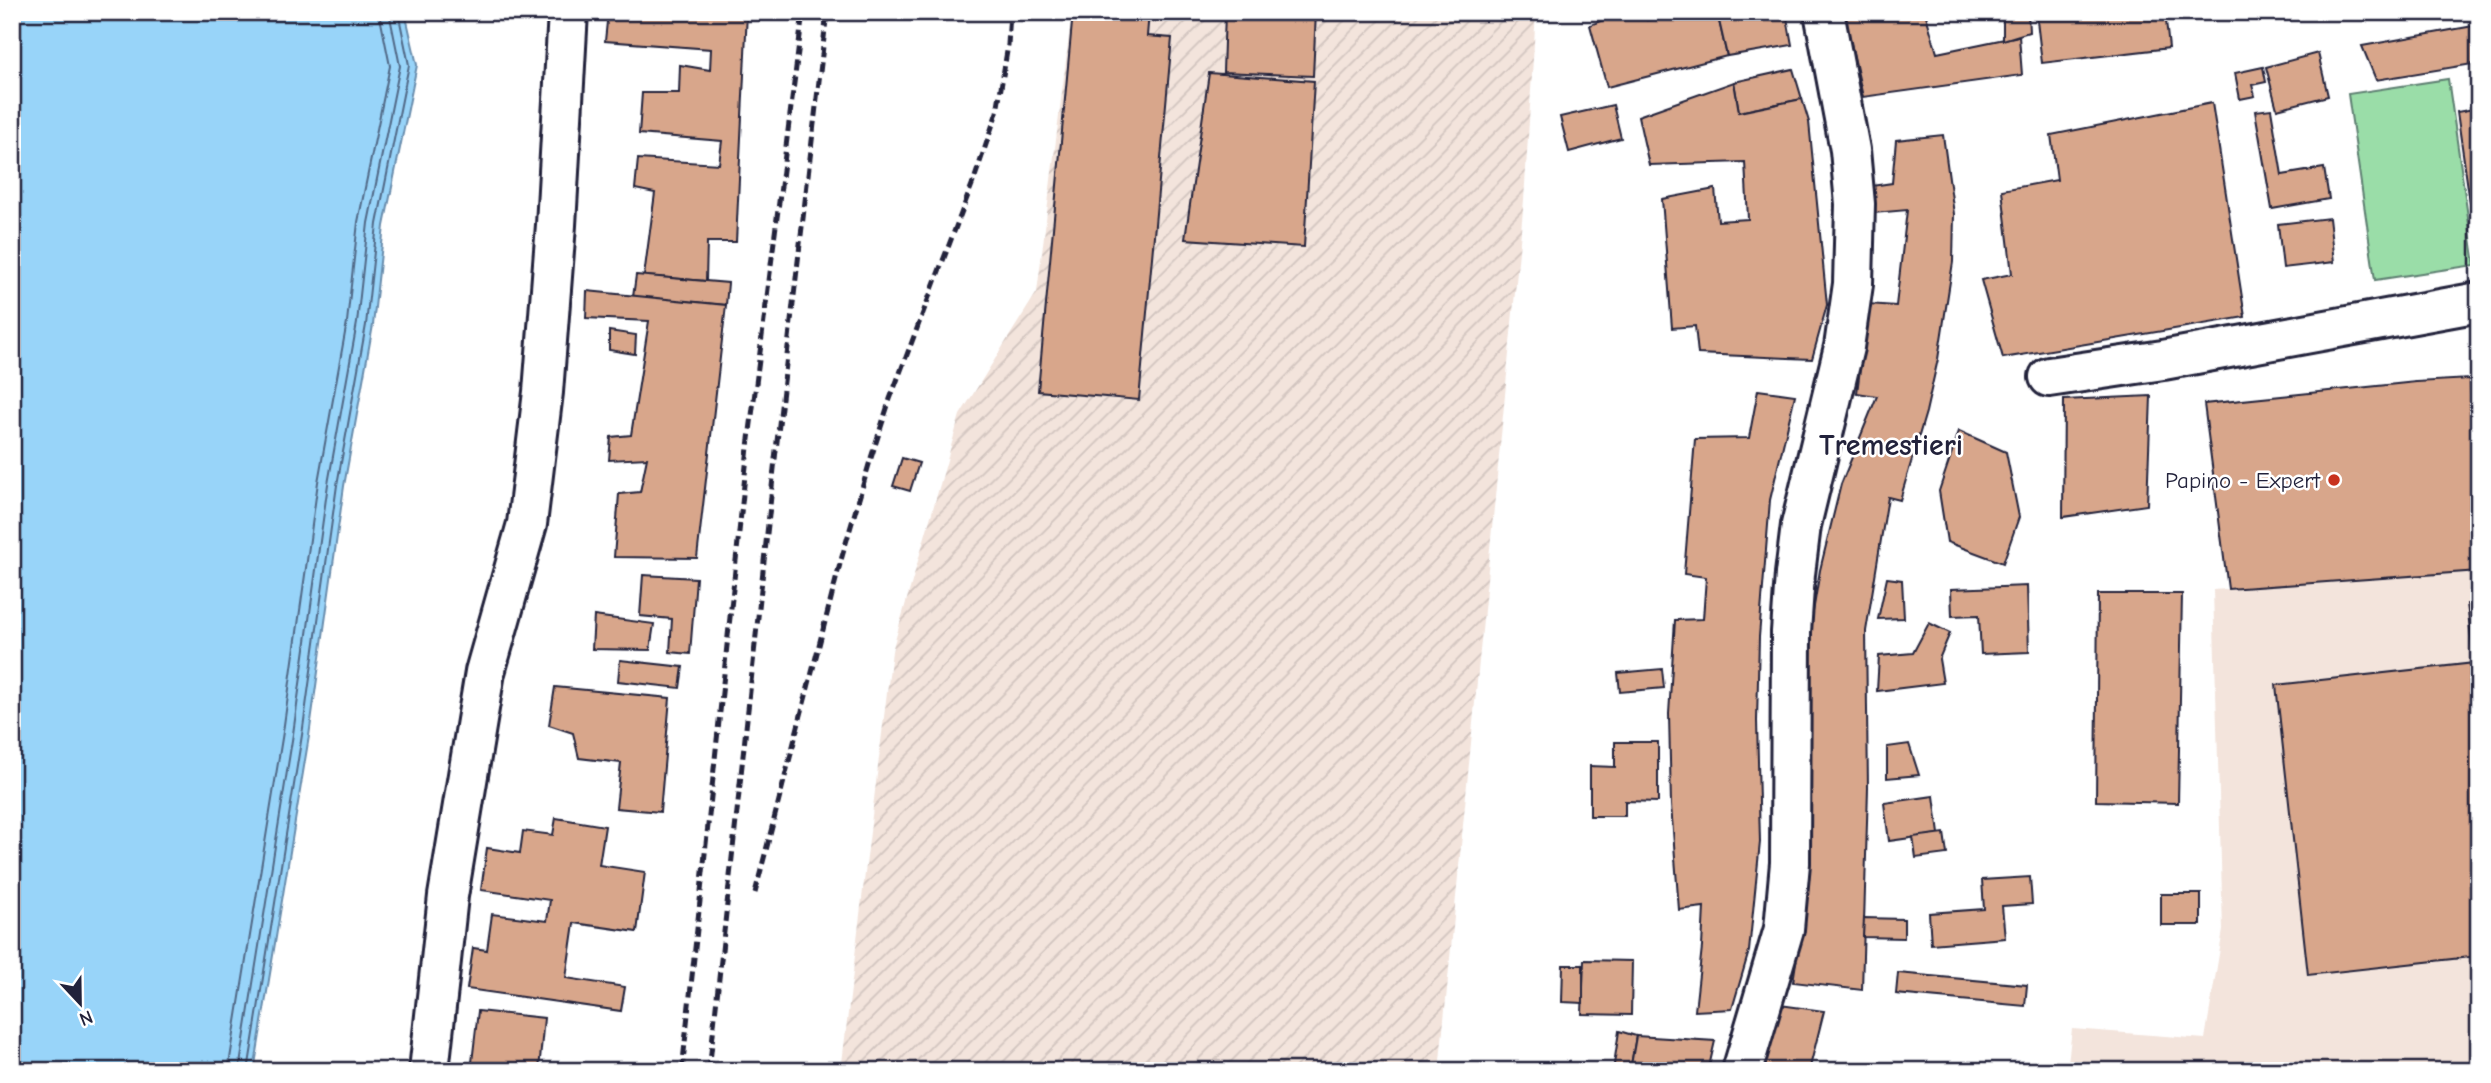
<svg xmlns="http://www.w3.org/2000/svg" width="2491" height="1083" viewBox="0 0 2491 1083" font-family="'Comic Neue',sans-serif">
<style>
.built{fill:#f3e4dc}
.industrial{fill:url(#industrial-furrows)}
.garden{fill:#9adda8;stroke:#5e8072;stroke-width:2}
.water{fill:#98d4f9;stroke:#698dad;stroke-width:2}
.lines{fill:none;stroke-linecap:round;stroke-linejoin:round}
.shore{stroke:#516987;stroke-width:2}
.building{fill:#d8a68b;stroke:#22223b;stroke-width:2}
.minor-casing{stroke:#22223b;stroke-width:44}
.minor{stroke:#fff;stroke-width:38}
.rail{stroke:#22223b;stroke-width:5;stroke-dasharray:10 5;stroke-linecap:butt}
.poi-dot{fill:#c8321e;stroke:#fff;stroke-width:2.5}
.labels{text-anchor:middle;stroke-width:5;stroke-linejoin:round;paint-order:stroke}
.poi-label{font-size:23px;fill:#22223b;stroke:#fff;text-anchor:end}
.district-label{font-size:30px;font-weight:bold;fill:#22223b;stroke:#fff}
</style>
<defs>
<pattern id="industrial-furrows" width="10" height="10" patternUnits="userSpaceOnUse" patternTransform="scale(1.75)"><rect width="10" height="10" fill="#f3e4dc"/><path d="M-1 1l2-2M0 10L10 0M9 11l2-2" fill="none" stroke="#d0c3be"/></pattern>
</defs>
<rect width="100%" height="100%" fill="#fff"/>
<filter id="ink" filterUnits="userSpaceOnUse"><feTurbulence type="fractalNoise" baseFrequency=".0143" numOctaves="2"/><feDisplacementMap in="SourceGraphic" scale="14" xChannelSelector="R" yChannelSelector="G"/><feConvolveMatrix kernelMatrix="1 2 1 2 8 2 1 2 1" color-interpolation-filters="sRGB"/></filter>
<g filter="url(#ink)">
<polygon class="built" points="2479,571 2479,1071 2067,1071 2072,1029 2205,1039 2223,930 2213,590"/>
<polygon class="industrial" points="1072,12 1536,12 1524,200 1439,1071 841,1071 892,651 960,415 1037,292"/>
<polygon class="garden" points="2448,79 2475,265 2375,280 2348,94"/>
<polygon class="water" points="12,12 405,12 417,65 384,226 373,325 344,486 309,736 254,1071 12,1071"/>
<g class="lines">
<g class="shore">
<polyline points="228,1071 283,732 318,482 347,322 358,222 390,66 379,12"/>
<polyline points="239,1071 293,734 328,484 357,323 368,223 400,66 389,12"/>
<polyline points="248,1071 302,735 337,485 366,325 377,224 409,65 398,12"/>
</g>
</g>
<g class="building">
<polygon points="608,12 706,16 707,12 747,12 736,242 707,242 706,281 644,276 655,193 635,189 638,159 719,164 722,141 639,134 642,93 679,93 680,65 710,70 711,49 605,41"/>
<polygon points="1073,12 1149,12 1147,36 1172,38 1139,400 1038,391"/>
<polygon points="1225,12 1316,12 1313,76 1223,72"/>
<polygon points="1624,12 1647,12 1647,20 1688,12 1717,12 1727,56 1607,87 1590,25"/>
<polygon points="1717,12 1786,12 1792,45 1727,56"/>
<polygon points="1844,12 1925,12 1937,53 2019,36 2022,75 1863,97"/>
<polygon points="2003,12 2028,12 2029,32 2003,40"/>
<polygon points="2036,12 2165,12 2169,48 2042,63"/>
<polygon points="2479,25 2479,63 2376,80 2362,46"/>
<polygon points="2318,53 2328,96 2277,109 2266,67"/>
<polygon points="2263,67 2266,82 2252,85 2255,96 2240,99 2235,73"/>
<polygon points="1793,69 1802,99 1739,112 1734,82"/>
<polygon points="1209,73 1314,81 1304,247 1185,239"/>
<polygon points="1734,82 1739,112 1802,99 1809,122 1827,305 1812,359 1698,354 1695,326 1672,328 1662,199 1715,189 1718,221 1748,219 1745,162 1649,165 1638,116"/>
<polygon points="2212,103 2245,317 2003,358 1981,280 2012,274 2002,190 2057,180 2051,135"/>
<polygon points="1613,105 1621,138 1569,152 1560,117"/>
<polygon points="2479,108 2479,200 2470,202 2457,112"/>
<polygon points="2271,109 2282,175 2324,168 2329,199 2272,209 2255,111"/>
<polygon points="1943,135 1954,214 1953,262 1938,359 1926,412 1900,500 1888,497 1866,631 1868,788 1862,990 1793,982 1804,910 1805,790 1811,624 1820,570 1841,484 1877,396 1857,393 1868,304 1896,306 1907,210 1874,213 1871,186 1892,183 1896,140"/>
<polygon points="2329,218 2334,262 2283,268 2278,224"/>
<polygon points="636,275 728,283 726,305 633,297"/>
<polygon points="587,291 726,305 697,558 614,557 619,494 640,492 647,458 609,460 611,437 631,435 649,321 586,318"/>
<polygon points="609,331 636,335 635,354 609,350"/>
<polygon points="2470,379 2479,528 2479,571 2228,589 2204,404 2416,382"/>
<polygon points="1758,390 1795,395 1770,500 1759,637 1757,721 1760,842 1749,951 1732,1009 1695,1011 1702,947 1704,907 1679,910 1671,805 1669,714 1675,620 1703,619 1706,577 1684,574 1695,439 1749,438"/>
<polygon points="2151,396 2147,505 2063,517 2064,400"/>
<polygon points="1959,431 2006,452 2019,517 2003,563 1947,542 1939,491"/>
<polygon points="902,458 919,463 910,491 893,486"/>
<polygon points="643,575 696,578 690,654 670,652 672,619 640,616"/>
<polygon points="1887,578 1902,580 1904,618 1878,619"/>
<polygon points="2027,586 2029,652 1981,654 1979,615 1952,616 1951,589"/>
<polygon points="2098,594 2182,594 2178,803 2096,801"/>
<polygon points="2479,602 2479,956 2308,975 2276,685 2474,663 2467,604"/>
<polygon points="594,616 654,624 650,650 592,649"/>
<polygon points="1929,623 1950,633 1939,659 1943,683 1877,691 1879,656 1913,653"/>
<polygon points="620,660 683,667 680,688 618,681"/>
<polygon points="1662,669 1664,688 1620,692 1618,673"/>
<polygon points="555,687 670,698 660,812 616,808 621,763 579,758 573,733 549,725"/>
<polygon points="1615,742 1658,742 1658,802 1625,801 1625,816 1590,816 1590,766 1615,767"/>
<polygon points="1909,744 1919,775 1887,778 1887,747"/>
<polygon points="1934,796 1939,834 1889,841 1884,803"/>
<polygon points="556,818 605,826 599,865 645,872 637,932 574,923 566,978 625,987 621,1011 467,989 473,948 487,950 492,914 547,921 550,900 481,890 487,848 520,853 523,831 553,835"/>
<polygon points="1944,833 1947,854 1916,858 1913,837"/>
<polygon points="2030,877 2032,904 2002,906 2005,938 1931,944 1929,913 1984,909 1982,880"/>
<rect x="2161" y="894" width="40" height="31"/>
<polygon points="1864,918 1904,919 1904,938 1863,937"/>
<polygon points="1584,960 1632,961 1631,1015 1582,1014"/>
<polygon points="1563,965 1583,965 1583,1003 1562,1002"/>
<polygon points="1898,973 2027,985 2025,1006 1896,994"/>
<polygon points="1780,1005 1824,1011 1809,1071 1764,1071"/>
<polygon points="478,1011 544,1018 539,1070 549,1071 471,1071"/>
<polygon points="1619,1031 1636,1036 1630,1071 1613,1071"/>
<polygon points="1636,1036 1715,1041 1708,1071 1630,1071"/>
</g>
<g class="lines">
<g class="minor-casing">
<g id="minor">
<polyline points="2049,377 2163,360 2479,302"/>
<polyline points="429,1071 448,896 485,672 527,524 543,392 556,225 568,12"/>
<polyline points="1742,1071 1784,929 1790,863 1791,632 1795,574 1801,525 1844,347 1853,284 1855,204 1850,150 1824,12"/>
</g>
</g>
<use href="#minor" class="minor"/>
<g class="rail">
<polyline points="755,893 841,560 870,461 890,399 975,177 997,112 1008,45 1010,12"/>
<polyline points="682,1071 748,447 803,12"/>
<polyline points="709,1071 776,450 827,12"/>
</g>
</g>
</g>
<circle class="poi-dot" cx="2334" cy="480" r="7"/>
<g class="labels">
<g class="poi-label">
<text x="2320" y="488">Papino - Expert</text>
</g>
<g class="district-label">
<text x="1891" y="455">Tremestieri</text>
</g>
</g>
<rect width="2491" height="1083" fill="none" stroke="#fff" stroke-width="42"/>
<rect x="21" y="21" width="2449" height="1041" fill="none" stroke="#22223b" stroke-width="2.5" filter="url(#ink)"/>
<g transform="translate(80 1003) rotate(158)" stroke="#ffffff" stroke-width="5" paint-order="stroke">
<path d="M0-5L12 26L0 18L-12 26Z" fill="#22223b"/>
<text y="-10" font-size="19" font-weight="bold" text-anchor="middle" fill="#22223b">N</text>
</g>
</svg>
